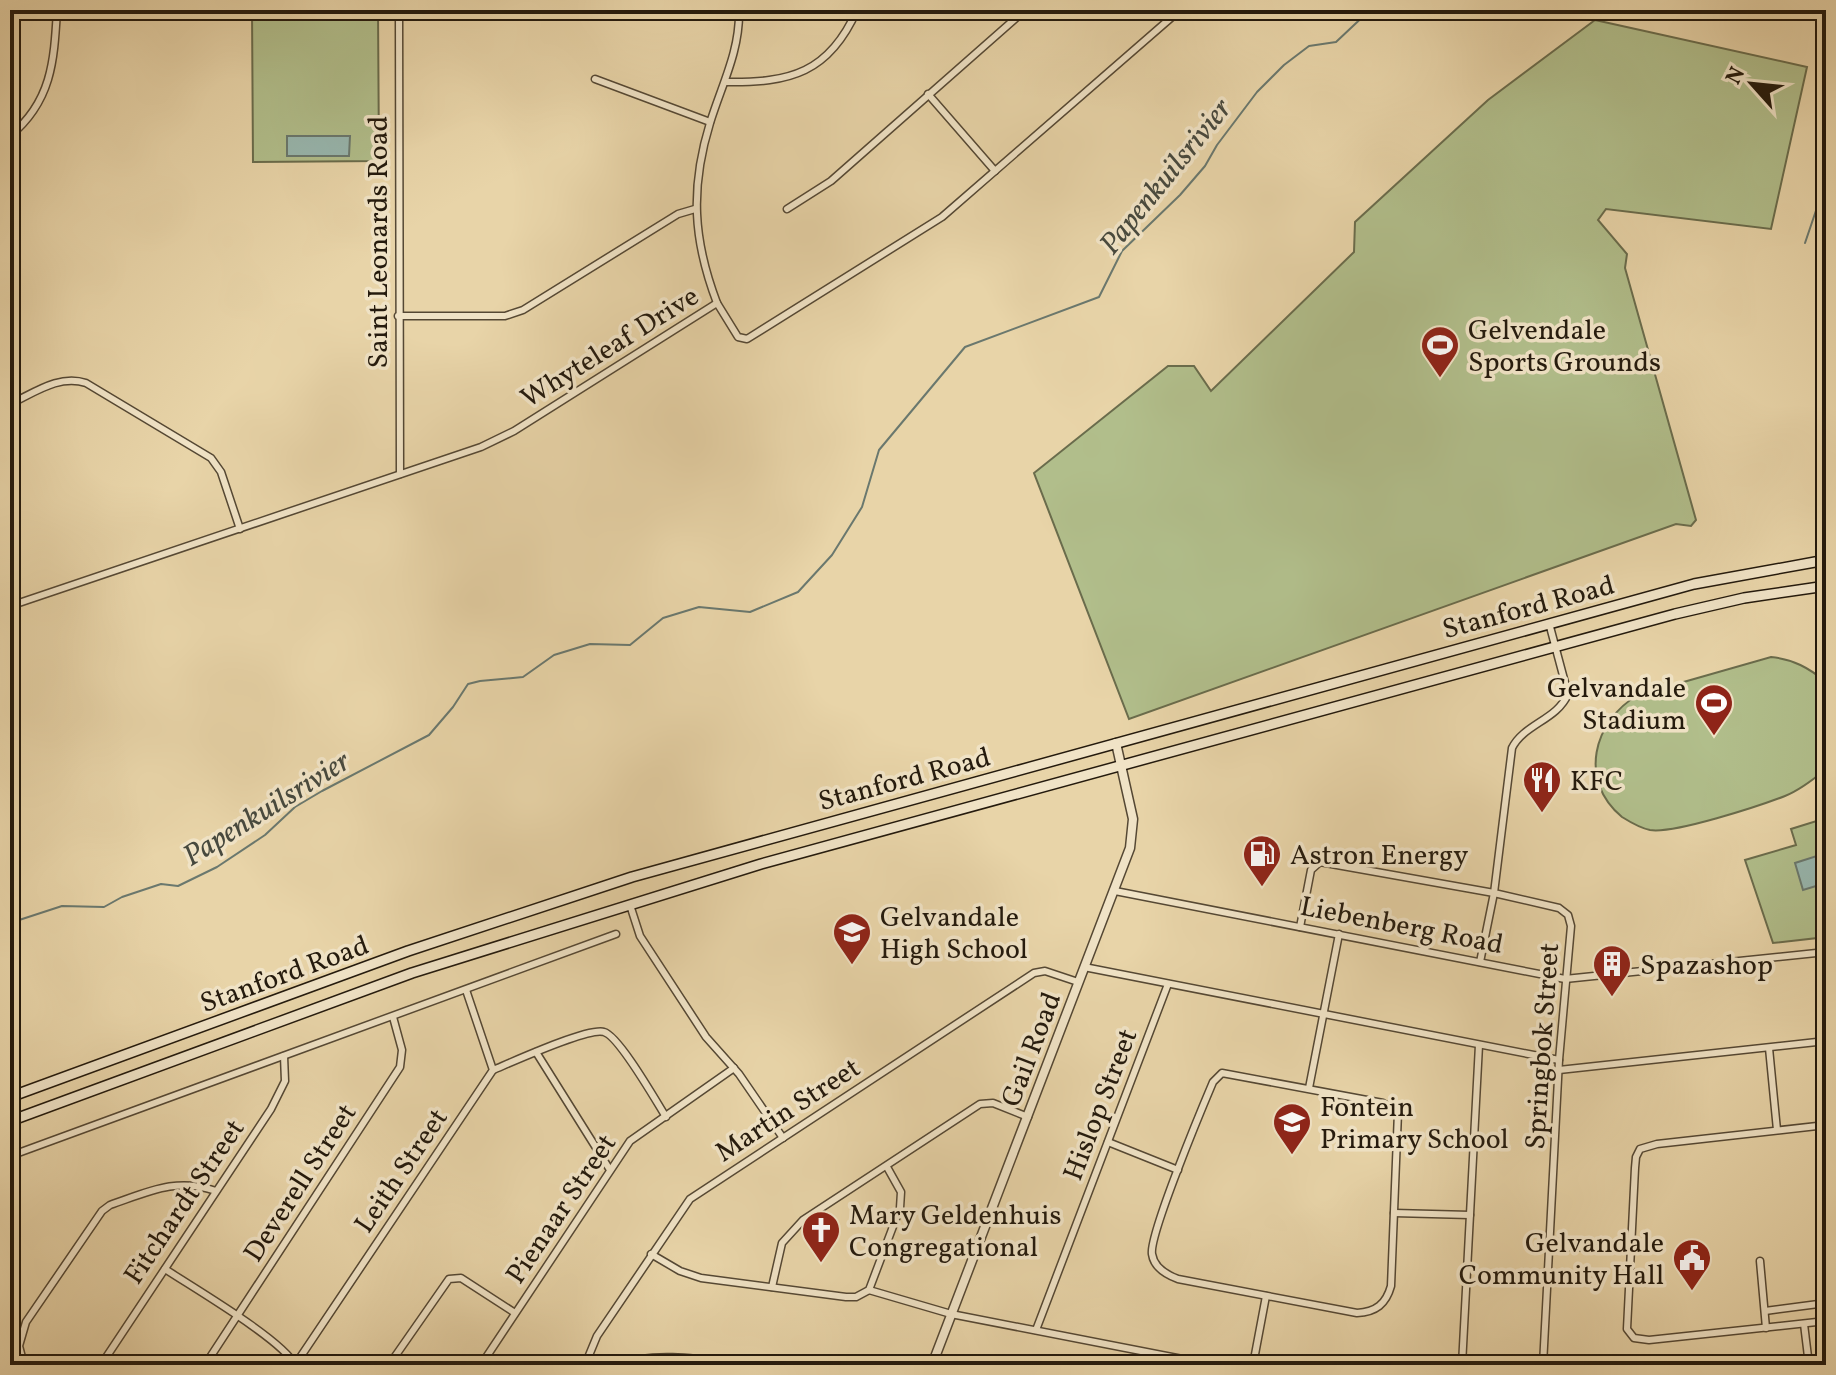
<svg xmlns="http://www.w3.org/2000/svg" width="1836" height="1375" viewBox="0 0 1836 1375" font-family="Vollkorn,serif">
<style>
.green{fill:#b1be8b;stroke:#6a6c4c;stroke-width:2}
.water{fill:#98b7af;stroke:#6a786e;stroke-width:2}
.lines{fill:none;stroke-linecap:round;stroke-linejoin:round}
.stream{stroke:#6a786e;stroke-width:2}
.minor-casing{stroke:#554834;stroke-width:9}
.tertiary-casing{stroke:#554834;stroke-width:11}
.secondary-casing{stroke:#241a0d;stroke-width:12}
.minor{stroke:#f0e3c6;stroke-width:6}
.tertiary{stroke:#f0e3c6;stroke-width:8}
.secondary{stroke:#f0e3c6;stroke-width:9}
.labels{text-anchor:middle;stroke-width:7;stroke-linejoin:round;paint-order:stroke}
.street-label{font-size:28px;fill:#241a0d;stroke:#f0e3c6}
.poi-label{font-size:28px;fill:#241a0d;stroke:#f0e3c6;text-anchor:start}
.water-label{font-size:30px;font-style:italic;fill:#47493e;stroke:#f0e3c6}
</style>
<rect width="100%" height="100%" fill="#e8d4a8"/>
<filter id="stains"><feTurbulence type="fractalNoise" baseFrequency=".0025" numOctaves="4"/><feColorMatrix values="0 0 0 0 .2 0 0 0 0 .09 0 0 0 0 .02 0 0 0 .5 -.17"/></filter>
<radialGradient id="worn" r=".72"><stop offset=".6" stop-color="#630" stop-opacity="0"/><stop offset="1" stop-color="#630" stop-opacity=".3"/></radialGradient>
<g class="green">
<polygon points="252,10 378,10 379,161 253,162"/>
<polygon points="1595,20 1807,67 1771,229 1606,209 1598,220 1627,254 1625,268 1696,520 1691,526 1676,524 1129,719 1034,473 1168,366 1194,366 1211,391 1354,252 1355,222 1488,100"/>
<path d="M 1771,657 C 1793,659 1809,668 1826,682 L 1826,769 C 1814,779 1800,790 1785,796 C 1759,806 1674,834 1650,830 C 1640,828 1630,822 1622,817 C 1578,781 1593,721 1638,695 Z"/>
<polygon points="1826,818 1826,937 1773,943 1745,860 1796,845 1791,829"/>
</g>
<g class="water">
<polygon points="287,136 350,136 349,156 287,156"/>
<polygon points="1826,853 1826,883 1803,890 1795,863"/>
</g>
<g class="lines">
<g class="stream">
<polyline points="1805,243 1826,181"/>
<polyline points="10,923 62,906 104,907 122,897 161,884 178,886 217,867 265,835 295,807 322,791 429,735 453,707 468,684 480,681 523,677 554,655 590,644 630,645 663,618 699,607 750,612 798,592 832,555 862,507 879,450 965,347 1099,297 1122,251 1180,195 1205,166 1217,145 1257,92 1284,65 1309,46 1336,42 1370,10"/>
</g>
<g class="minor-casing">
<g id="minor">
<polyline points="399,10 400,474"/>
<polyline points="595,79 710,122"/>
<path d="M 726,82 C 790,83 829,73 857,10"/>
<polyline points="928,94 995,171"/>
<path d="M 10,136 C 52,101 54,61 57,10"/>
<polyline points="787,209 831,181 1025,10"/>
<path d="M 717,303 C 693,240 690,188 710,123 C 722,84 740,51 739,10"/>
<polyline points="398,316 505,316 523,310 678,214 695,209"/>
<path d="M 10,404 C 34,393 59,374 86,383 L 211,458 L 221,472 L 240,529"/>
<polyline points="10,606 481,447 514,431 717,303 738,337 747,339 942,217 1180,10"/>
<polyline points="1115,891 1565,979 1826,952"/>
<polyline points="630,905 640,936 706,1037 739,1074 783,1138"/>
<polyline points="1300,927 1311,870 1320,862 1494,893 1480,962"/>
<polyline points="1084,967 1559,1060"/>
<polyline points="1769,1048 1777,1130"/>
<polyline points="536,1052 610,1170"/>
<path d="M 493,1070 C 512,1062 589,1027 604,1032 C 619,1036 656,1101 666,1117"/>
<polyline points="1559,1070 1826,1041"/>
<path d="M 1222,1073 L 1383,1103 L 1398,1112 L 1391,1286 C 1386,1304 1376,1312 1357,1313 L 1178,1279 C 1167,1275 1154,1268 1152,1254 C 1149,1235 1202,1108 1213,1082 Z"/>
<polyline points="1309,1088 1339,934"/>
<polyline points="1826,1125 1657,1144 1640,1149 1636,1157 1635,1168 1627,1329 1634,1338 1649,1340 1826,1321"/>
<polyline points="1108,1142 1178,1170"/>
<polyline points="10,1156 616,934"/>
<polyline points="1394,1213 1470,1215"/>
<polyline points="1550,1246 1630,1250"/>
<polyline points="651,1254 680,1271 701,1278 846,1297 856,1297 869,1290 900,1208 901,1192 887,1167"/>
<polyline points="1760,1261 1766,1328"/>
<path d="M 165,1269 C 192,1287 283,1340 295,1365"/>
<polyline points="772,1287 782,1243 803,1220 980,1104 993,1103 1028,1117"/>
<polyline points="869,1290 951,1314 1213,1365"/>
<polyline points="1765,1311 1826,1303"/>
<polyline points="1804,1324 1809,1365"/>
<polyline points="1036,1330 1168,984"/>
<path d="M 24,1365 L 19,1346 L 26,1322 L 102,1211 L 110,1205 C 148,1192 176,1177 216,1191"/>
<polyline points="101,1365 271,1109 285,1081 284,1056"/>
<polyline points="205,1365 400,1067 402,1050 393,1017"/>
<polyline points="295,1365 493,1070 466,990"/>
<polyline points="389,1365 449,1279 461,1278 515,1313"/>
<polyline points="481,1365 630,1141 734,1068"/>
<polyline points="585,1365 597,1336 690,1199 1034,973 1045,971 1078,982"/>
<path d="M 613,1365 C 657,1351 700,1359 745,1365"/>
<polyline points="1253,1365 1266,1296"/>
<polyline points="1462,1365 1479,1045"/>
<path d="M 1543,1365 L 1559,1060 L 1571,926 L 1568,915 L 1559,908 L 1494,893 L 1512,748 C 1524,724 1557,720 1568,694 L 1549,623"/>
</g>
</g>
<g class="tertiary-casing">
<polyline id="tertiary" points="932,1365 1130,848 1133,819 1116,743"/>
</g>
<g class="secondary-casing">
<g id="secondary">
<polyline points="10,1097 408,951 632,877 1694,584 1826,560"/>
<polyline points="10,1121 412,973 761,864 1675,614 1744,598 1826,586"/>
</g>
</g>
<use href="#minor" class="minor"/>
<use href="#tertiary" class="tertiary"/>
<use href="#secondary" class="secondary"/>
</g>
<defs>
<g id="stadium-pin" transform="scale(2)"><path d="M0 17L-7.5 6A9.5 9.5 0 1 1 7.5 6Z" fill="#8f2418" stroke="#f0e3c6"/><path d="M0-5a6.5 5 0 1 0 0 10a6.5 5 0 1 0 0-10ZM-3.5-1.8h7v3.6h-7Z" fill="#fff"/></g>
<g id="restaurant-pin" transform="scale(2)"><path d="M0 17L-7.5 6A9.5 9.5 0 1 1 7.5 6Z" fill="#8f2418" stroke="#f0e3c6"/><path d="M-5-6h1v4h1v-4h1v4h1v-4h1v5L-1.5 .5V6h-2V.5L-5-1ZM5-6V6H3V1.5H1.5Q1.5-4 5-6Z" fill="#fff"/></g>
<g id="fuel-pin" transform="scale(2)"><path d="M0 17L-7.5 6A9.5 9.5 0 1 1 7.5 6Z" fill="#8f2418" stroke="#f0e3c6"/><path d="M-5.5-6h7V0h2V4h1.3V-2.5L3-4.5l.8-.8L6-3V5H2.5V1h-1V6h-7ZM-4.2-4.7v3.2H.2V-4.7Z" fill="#fff"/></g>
<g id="school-pin" transform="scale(2)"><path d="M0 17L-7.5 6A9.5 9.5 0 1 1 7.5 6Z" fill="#8f2418" stroke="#f0e3c6"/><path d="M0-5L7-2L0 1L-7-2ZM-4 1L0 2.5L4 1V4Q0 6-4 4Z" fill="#fff"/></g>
<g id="building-pin" transform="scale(2)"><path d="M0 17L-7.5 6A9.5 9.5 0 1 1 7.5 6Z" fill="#8f2418" stroke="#f0e3c6"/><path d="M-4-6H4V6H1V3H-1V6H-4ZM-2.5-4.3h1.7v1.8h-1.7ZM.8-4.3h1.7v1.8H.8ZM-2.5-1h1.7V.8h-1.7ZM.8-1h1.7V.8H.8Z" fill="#fff"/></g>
<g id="church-pin" transform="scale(2)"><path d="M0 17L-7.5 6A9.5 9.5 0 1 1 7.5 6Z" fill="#8f2418" stroke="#f0e3c6"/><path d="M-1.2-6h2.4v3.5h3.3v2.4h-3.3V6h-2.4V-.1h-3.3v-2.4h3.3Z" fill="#fff"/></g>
<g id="civic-pin" transform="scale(2)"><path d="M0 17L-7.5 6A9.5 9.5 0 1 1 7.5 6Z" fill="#8f2418" stroke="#f0e3c6"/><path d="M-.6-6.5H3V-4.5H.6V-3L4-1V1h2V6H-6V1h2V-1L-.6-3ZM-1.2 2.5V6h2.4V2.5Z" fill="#fff"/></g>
</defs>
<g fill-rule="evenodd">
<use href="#stadium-pin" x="1440" y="345"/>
<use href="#stadium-pin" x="1714" y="703"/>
<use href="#restaurant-pin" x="1542" y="780"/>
<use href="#fuel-pin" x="1262" y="854"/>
<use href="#school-pin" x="852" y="932"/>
<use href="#building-pin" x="1612" y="964"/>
<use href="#school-pin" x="1292" y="1122"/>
<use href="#church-pin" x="821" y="1230"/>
<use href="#civic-pin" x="1692" y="1258"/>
</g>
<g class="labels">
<g class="street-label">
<text transform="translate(377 242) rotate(-90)" y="10">Saint Leonards Road</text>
<text transform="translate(609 346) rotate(-32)" y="10">Whyteleaf Drive</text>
<text transform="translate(1528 606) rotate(-15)" y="10">Stanford Road</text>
<text transform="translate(904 778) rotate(-15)" y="10">Stanford Road</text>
<text transform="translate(1402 924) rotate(11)" y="10">Liebenberg Road</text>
<text transform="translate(284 973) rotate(-20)" y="10">Stanford Road</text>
<text transform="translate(1541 1046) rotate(-86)" y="10">Springbok Street</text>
<text transform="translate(1030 1049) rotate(-69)" y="10">Gail Road</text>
<text transform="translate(1099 1104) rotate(-69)" y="10">Hislop Street</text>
<text transform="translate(787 1109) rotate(-33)" y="10">Martin Street</text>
<text transform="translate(400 1170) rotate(-56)" y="10">Leith Street</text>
<text transform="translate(299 1182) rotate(-57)" y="10">Deverell Street</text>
<text transform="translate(183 1201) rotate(-56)" y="10">Fitchardt Street</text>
<text transform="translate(560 1208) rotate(-56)" y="10">Pienaar Street</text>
</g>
<g class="poi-label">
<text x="1468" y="339">Gelvendale<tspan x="1468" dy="32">Sports Grounds</tspan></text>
<text x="1686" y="697" text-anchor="end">Gelvandale<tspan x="1686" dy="32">Stadium</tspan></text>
<text x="1570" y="790">KFC</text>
<text x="1290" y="864">Astron Energy</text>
<text x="880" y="926">Gelvandale<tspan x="880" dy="32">High School</tspan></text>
<text x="1640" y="974">Spazashop</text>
<text x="1320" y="1116">Fontein<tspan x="1320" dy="32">Primary School</tspan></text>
<text x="849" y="1224">Mary Geldenhuis<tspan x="849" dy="32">Congregational</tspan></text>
<text x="1664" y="1252" text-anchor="end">Gelvandale<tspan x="1664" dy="32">Community Hall</tspan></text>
</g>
<g class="water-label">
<text transform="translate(1165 176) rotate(-51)" y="10">Papenkuilsrivier</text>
<text transform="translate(266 808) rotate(-32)" y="10">Papenkuilsrivier</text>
</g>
</g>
<rect width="1836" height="1375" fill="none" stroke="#e8d4a8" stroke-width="40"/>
<rect x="12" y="12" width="1812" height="1351" fill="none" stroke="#241a0d" stroke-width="4"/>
<rect x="20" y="20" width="1796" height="1335" fill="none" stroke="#241a0d" stroke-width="2"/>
<g transform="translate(1752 84) rotate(297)" stroke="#f0e3c6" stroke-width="6" paint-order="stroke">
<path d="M0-6L14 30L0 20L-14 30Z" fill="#241a0d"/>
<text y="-12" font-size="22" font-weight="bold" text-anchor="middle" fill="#241a0d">N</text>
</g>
<rect width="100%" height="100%" filter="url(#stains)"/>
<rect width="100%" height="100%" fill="url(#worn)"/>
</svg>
